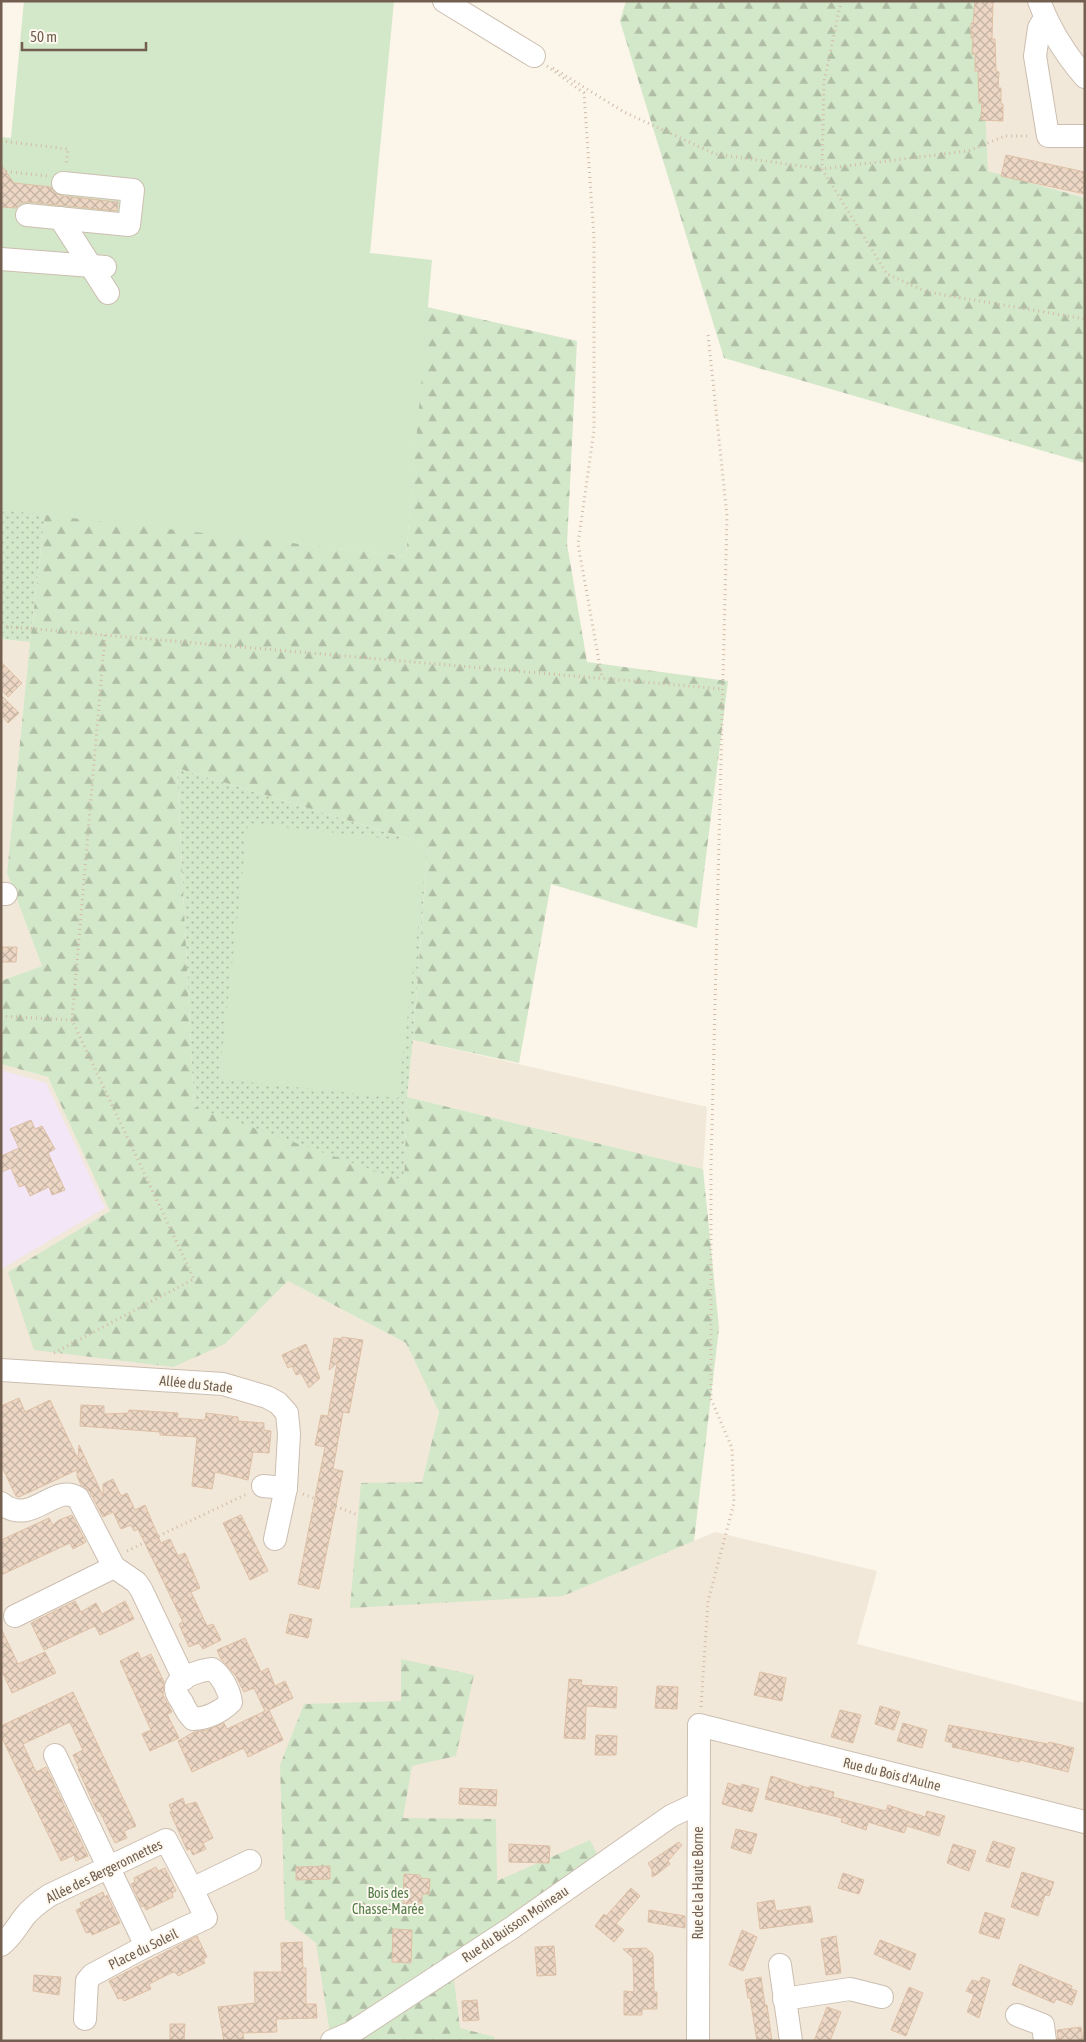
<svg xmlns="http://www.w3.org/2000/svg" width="1086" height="2042" viewBox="0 0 1086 2042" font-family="'Asap Condensed',sans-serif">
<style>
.residential{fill:#f2e8d9}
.education{fill:#f2e6f7}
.grass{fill:url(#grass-dots)}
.forest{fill:url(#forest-firs)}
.garden{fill:#d3e7c9}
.building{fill:url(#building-cross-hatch);stroke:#dec0a6}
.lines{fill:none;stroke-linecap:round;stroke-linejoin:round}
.minor-casing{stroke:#ccbeb0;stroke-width:24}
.path{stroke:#d2bba7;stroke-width:3;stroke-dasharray:1 4;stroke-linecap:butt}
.minor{stroke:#fff;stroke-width:22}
.labels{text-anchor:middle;stroke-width:4;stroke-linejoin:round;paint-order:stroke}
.street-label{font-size:14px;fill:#735f4f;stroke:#fdf9f0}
.park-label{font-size:14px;fill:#567d4b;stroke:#fdf9f0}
</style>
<defs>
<pattern id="grass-dots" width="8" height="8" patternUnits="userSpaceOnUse" patternTransform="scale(1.25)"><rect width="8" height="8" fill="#d3e7c9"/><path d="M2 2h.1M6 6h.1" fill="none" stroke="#b0bea6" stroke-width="1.8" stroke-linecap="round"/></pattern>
<pattern id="forest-firs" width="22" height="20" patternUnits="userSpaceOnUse" patternTransform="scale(1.25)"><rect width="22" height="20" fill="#d3e7c9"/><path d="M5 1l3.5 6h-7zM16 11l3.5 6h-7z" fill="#b0bea6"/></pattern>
<pattern id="building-cross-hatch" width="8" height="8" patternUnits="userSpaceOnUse" patternTransform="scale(1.25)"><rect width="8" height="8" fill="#edd7c4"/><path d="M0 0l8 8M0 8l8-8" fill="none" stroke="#c4b2a2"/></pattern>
</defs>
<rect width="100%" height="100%" fill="#fbf5ea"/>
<g class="residential">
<polygon points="980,1 1085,1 1085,198 988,171"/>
<polygon points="1,639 30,642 7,873 42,966 1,981"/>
<polygon points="413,1040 707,1107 703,1169 407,1097"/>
<polygon points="1,1064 48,1077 111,1211 9,1272 225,1344 288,1281 406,1343 439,1412 422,1482 563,1596 715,1532 877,1571 857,1644 1085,1703 1085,2041 1,2041"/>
</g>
<polygon class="education" points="1,1070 46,1083 105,1208 1,1269"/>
<g class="grass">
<polygon points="1,510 45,514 30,642 1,639"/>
<polygon points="177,768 428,845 413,1040 407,1097 404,1182 194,1108"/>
</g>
<g class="forest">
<polygon points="626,1 980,1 988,171 1085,198 1085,463 724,358 620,21"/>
<polygon points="427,307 577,341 567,544 587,662 728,681 697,928 551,884 519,1063 413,1040 428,845 177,768 194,1107 404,1181 407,1097 703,1169 719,1328 694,1541 563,1596 350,1608 361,1483 422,1482 439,1412 406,1343 288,1281 225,1344 173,1367 34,1350 8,1272 110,1211 48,1077 1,1064 1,981 42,966 7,873 30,642 45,514 406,556"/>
<polygon points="401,1659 474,1675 456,1756 412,1766 403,1818 496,1819 497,1881 590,1840 599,1858 451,1956 460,2028 495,2037 494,2041 323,2041 330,2034 316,1943 285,1919 280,1765 304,1704 401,1701"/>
</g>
<g class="garden">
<polygon points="24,1 394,1 370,253 432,260 406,556 1,510 1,137 11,138"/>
<polygon points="248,823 428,843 398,1098 219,1079"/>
</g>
<g class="building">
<polygon points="975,1 993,1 992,39 995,39 996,71 999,72 998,88 1001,88 1001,104 1003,104 1003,121 981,120 982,103 979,103 978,71 975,71 975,54 972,54 973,38 971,38 971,23 973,23"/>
<polygon points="1006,155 1085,172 1085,194 1001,176"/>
<polygon points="1,165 14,183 51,187 55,193 62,196 118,202 117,211 28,202 21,203 16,208 1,207"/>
<polygon points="1,662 22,683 8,697 1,690"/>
<polygon points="1,695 19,713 8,723 1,715"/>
<polygon points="1,947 17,947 16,962 1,962"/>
<polygon points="31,1120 35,1129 42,1126 55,1149 48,1153 65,1190 52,1195 49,1187 30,1196 25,1185 19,1187 11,1168 1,1172 1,1156 19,1148 10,1129"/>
<polygon points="342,1337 363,1340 349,1413 343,1412 333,1469 343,1471 319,1589 298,1584 325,1447 315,1445 321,1415 328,1416 337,1363 329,1370 334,1338 342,1339"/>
<polygon points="306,1344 320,1378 309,1388 301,1373 296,1375 292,1366 288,1368 282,1355"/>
<polygon points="19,1398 25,1412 50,1400 78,1459 79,1445 103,1496 103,1484 113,1479 121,1496 127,1493 135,1510 145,1505 161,1543 170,1539 178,1556 185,1553 200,1588 191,1592 207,1626 213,1624 221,1640 203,1649 199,1643 189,1647 179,1624 183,1622 138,1529 134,1531 131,1525 121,1529 113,1512 103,1517 90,1492 81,1485 77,1476 77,1470 19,1497 16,1496 1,1465 1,1406"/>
<polygon points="81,1405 104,1406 104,1414 128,1413 129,1410 178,1413 177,1418 205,1420 206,1413 238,1417 238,1421 264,1423 264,1430 271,1431 269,1453 253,1452 248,1480 215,1472 212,1489 192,1486 197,1437 160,1435 160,1432 80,1426"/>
<polygon points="72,1515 86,1542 73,1549 70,1543 1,1575 1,1540 49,1518 53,1525 59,1520"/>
<polygon points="241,1515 268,1571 250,1580 223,1523"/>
<polygon points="75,1601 81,1612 96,1603 102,1614 125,1601 134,1619 100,1635 95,1626 44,1650 31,1623"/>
<polygon points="290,1614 312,1619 308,1638 286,1633"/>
<polygon points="1,1628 18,1664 45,1652 56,1673 12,1693 1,1669"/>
<polygon points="245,1638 261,1672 268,1668 275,1686 285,1681 293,1698 269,1710 283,1740 248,1757 244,1748 192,1772 178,1741 194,1732 207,1730 224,1723 227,1729 265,1711 254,1688 244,1692 236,1676 221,1659 217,1650"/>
<polygon points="138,1652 141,1659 151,1654 164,1682 163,1695 172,1712 167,1714 179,1738 150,1751 142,1734 151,1730 120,1661"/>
<polygon points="760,1672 786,1678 782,1701 754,1695"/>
<polygon points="569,1679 582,1680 581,1685 617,1687 616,1708 586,1706 585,1739 564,1738"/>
<polygon points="657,1686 678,1687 677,1709 655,1708"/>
<polygon points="73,1692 136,1826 124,1831 127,1838 115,1843 100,1812 97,1811 78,1769 79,1768 73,1755 83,1750 70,1722 23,1744 36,1772 46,1767 88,1856 76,1861 74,1855 61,1861 1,1736 1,1726"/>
<polygon points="880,1706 900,1712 894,1730 875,1724"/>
<polygon points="840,1710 861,1715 853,1743 831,1737"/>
<polygon points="903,1723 927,1730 922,1748 897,1741"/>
<polygon points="949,1725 1048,1744 1049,1742 1074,1748 1068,1772 1020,1760 1019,1762 952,1747 953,1743 945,1741"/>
<polygon points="596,1735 617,1736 616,1755 595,1755"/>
<polygon points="771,1776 809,1788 810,1786 834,1792 833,1797 886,1811 888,1805 925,1817 927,1811 945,1816 939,1836 907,1826 904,1833 868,1822 866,1830 841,1822 842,1818 765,1799"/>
<polygon points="728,1783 742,1787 742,1784 759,1789 752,1812 722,1804"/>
<polygon points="460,1788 497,1790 496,1806 459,1804"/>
<polygon points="183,1798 185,1805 196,1802 213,1838 203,1843 206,1849 193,1855 190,1849 187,1850 170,1812 172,1811 169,1805"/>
<polygon points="736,1829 757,1834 751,1854 731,1848"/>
<polygon points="993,1841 1015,1848 1009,1868 986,1861"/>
<polygon points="679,1842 682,1845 668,1861 670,1864 656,1875 652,1877 652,1870 648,1863"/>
<polygon points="509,1844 550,1846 549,1863 509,1862"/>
<polygon points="953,1844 976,1851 969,1871 947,1863"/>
<polygon points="330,1866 330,1879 296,1880 296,1867"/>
<polygon points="156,1867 158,1871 165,1868 176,1891 172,1893 173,1897 146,1910 144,1906 142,1907 131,1884 135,1882 134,1878"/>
<polygon points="1022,1872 1054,1882 1049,1896 1045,1895 1038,1916 1011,1907"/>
<polygon points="843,1873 864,1880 859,1894 838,1888"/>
<polygon points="404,1874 420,1875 420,1878 430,1879 429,1894 422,1894 422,1904 403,1904"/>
<polygon points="631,1888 640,1896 616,1924 624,1930 614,1942 595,1926 604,1914 606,1916"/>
<polygon points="103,1892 105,1897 107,1895 120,1923 92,1935 91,1932 86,1933 76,1910 82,1907 80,1903"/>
<polygon points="774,1900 776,1911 810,1906 813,1922 760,1929 757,1903"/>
<polygon points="649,1910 685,1916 685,1928 648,1922"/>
<polygon points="985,1912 1005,1919 999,1939 979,1933"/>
<polygon points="393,1929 412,1930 411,1963 392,1962"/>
<polygon points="742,1930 757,1937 743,1971 729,1965"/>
<polygon points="197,1936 207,1957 203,1959 205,1963 178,1976 175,1972 171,1973 149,1984 151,1989 124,2001 122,1998 118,1999 109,1981"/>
<polygon points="836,1936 841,1973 826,1975 821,1939"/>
<polygon points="880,1940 916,1954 910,1970 874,1954"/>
<polygon points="302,1942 303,1968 306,1968 306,2004 316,2004 317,2018 276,2019 277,2032 243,2033 244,2041 224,2041 218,2007 255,2003 254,1972 282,1972 281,1943"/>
<polygon points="554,1946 556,1975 537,1976 535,1947"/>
<polygon points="646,1948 653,1954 654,1992 657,1992 657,2009 642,2009 642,2015 624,2015 624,1991 634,1992 633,1958 623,1949"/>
<polygon points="1020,1964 1072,1986 1071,1989 1077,1991 1072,2005 1056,1999 1054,2003 1012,1985"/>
<polygon points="34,1975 61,1977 59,1995 33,1991"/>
<polygon points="761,1977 765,2005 767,2005 772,2041 757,2041 750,1998 748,1998 745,1980"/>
<polygon points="982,1977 990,1980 979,2018 967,2012 974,1994 966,1991 972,1980 979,1982"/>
<polygon points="909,1987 923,1993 906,2036 891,2030"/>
<polygon points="477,2000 479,2020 463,2021 462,2001"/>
<polygon points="827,2007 841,2012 830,2041 814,2041"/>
<polygon points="170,2024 185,2024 184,2041 170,2041"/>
<polygon points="1081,2027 1083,2041 1058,2041 1057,2030"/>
</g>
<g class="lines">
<g class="minor-casing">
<g id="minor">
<polyline points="444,1 534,56"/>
<path d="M 1039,1 C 1050,30 1065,54 1085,77"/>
<polyline points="1045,18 1039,28 1035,56 1048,136 1085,136"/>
<polyline points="27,215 129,225 133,190 63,183"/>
<polyline points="60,218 108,293"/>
<polyline points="1,259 105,267"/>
<polyline points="1,894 6,894"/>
<polyline points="1,1370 223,1384 267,1397 278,1403 287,1413 289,1434 286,1488 275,1539"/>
<polyline points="263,1486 286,1488"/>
<path d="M 1,1503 C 32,1528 53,1482 78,1498 L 114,1567 L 136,1582 L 141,1589 L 184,1679"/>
<polyline points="15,1616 114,1567"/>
<path d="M 212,1669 C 222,1676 229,1690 231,1702 C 221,1712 206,1719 193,1719 C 188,1714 185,1709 182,1702 C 179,1698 175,1692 176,1687 C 179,1676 202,1670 212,1669 Z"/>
<polyline points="55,1755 146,1946"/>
<path d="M 1,1945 C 12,1937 17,1926 25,1916 C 32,1907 41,1901 50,1895 L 166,1840 L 192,1889 L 250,1861"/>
<polyline points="780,1965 791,2041"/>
<polyline points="784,1999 850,1989 882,1997"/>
<polyline points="1017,2015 1043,2025 1045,2041"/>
<polyline points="85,2019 87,1981 92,1975 146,1946 206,1918 192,1889"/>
<polyline points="332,2041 351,2033 513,1927 671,1816 690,1807 698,1806"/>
<polyline points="698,2041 699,1725 1085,1822"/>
</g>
</g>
<g class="path">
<polyline points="841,1 824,82 822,169 887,274 927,292 1085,319"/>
<polyline points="547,66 584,93 594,238 594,430 578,544 602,678"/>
<polyline points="553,68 624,112 715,154 822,169 968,151 1005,136 1031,136"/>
<polyline points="1,141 68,149 66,165"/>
<polyline points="1,171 48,176"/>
<polyline points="1,626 723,689"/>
<polyline points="1,1016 72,1020"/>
<polyline points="54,1353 194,1279 72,1020 105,635"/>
<polyline points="303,1494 358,1515"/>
<polyline points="127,1551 247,1494"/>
<polyline points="701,1707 708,1601 734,1503 732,1448 711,1399 711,1166 727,516 708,334"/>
</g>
<use href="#minor" class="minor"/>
</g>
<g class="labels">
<g class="street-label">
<text transform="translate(196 1384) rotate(6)" y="5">Allée du Stade</text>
<text transform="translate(892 1774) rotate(14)" y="5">Rue du Bois d'Aulne</text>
<text transform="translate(104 1871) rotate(-26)" y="5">Allée des Bergeronnettes</text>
<text transform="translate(698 1883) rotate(-90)" y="5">Rue de la Haute Borne</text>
<text transform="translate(515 1924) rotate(-34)" y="5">Rue du Buisson Moineau</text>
<text transform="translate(143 1949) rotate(-26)" y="5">Place du Soleil</text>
</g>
<g class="park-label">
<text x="388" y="1898">Bois des<tspan x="388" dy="16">Chasse-Marée</tspan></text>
</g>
</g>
<rect width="1086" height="2042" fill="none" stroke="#735f4f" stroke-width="5"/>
<path d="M22 42v8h124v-8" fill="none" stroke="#735f4f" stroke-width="2.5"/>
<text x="30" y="42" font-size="15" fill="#735f4f" stroke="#fdf9f0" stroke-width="4" paint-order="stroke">50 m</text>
</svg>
